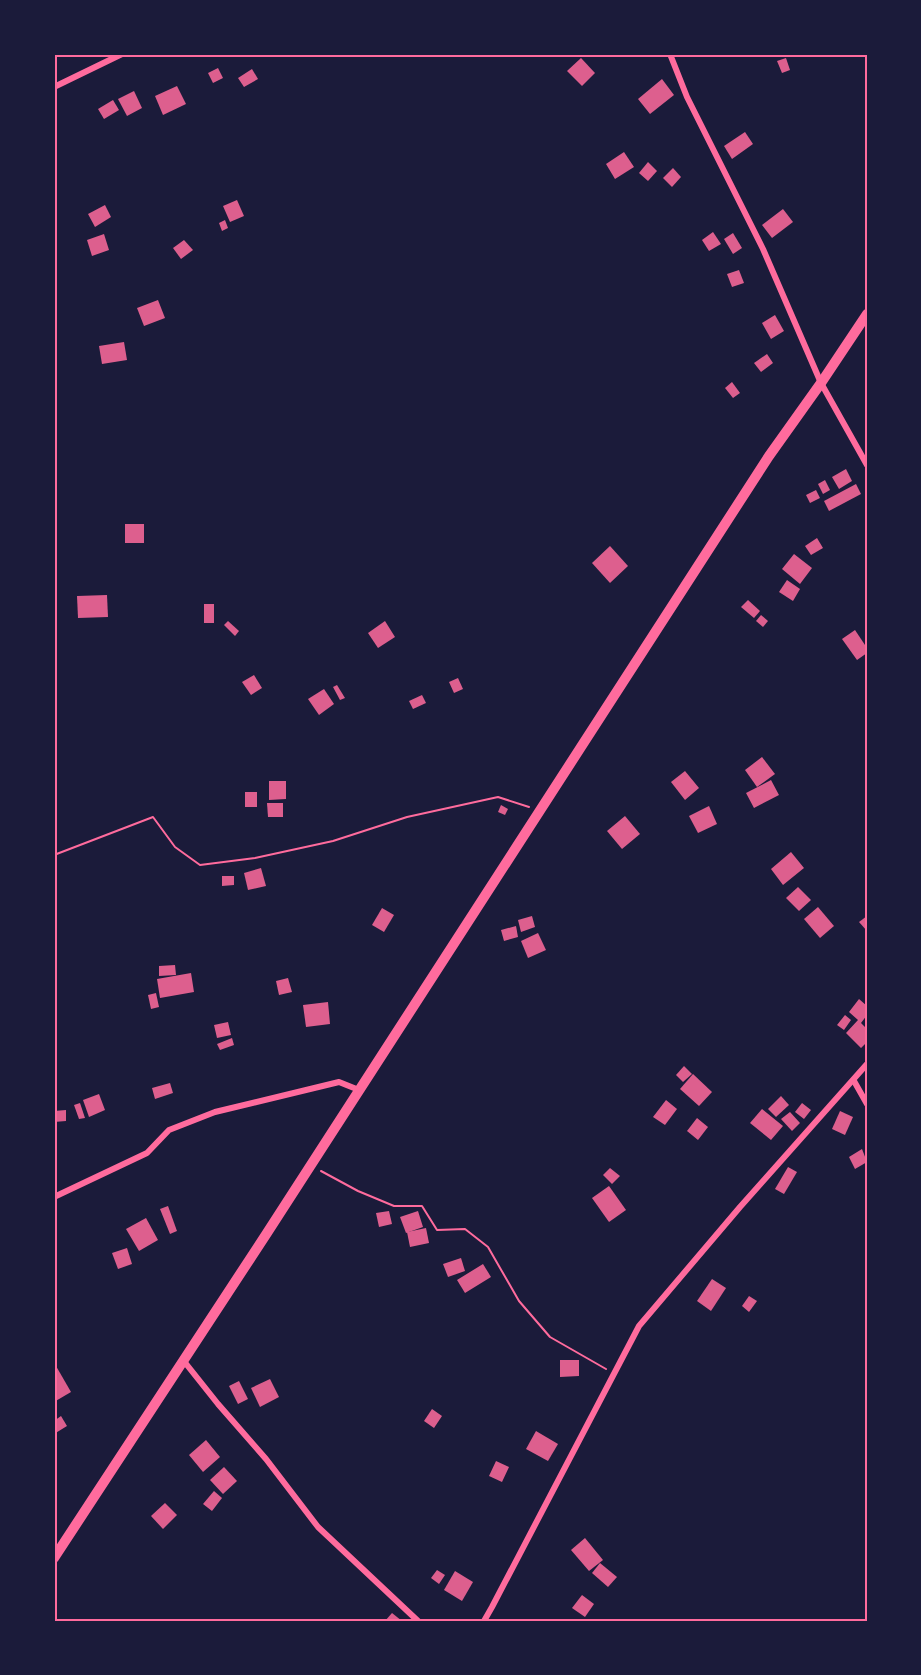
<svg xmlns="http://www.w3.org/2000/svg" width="921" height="1675" viewBox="0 0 921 1675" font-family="Rubik,sans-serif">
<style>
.building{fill:#dd5f8e}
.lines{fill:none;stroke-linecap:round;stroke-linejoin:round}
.path{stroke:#ff6b9d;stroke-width:2}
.minor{stroke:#ff6b9d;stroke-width:6}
.tertiary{stroke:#ff6b9d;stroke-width:10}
.neatline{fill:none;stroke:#ff6b9d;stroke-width:2}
</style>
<rect width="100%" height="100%" fill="#1b1b3a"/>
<g class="building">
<polygon points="581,58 595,73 582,86 567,71"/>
<polygon points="786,58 790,70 782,73 777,61"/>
<polygon points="218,68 223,78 213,83 208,73"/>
<polygon points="252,69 258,79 244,87 238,78"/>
<polygon points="662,79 674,95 650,114 638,99"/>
<polygon points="177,86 186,104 163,115 155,96"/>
<polygon points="134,91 142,108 127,116 118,99"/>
<polygon points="113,100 119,110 104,119 98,109"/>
<polygon points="745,132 753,144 732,159 724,146"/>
<polygon points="624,152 634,167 615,179 606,164"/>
<polygon points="648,162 657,171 648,181 639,173"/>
<polygon points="673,168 681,177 672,187 663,178"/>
<polygon points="237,200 244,216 230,222 223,206"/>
<polygon points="105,205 111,217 95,227 88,214"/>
<polygon points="783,209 793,222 772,238 762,225"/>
<polygon points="225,220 228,228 222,231 219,223"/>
<polygon points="713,232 721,244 709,251 702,240"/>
<polygon points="733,233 742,248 733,254 724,239"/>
<polygon points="104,234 109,250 92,256 87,240"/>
<polygon points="184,240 193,250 181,259 173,248"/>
<polygon points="739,270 744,283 732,287 727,274"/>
<polygon points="158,300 165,318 144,326 137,308"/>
<polygon points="775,315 784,331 771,339 762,323"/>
<polygon points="124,342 127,360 102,364 99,346"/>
<polygon points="767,354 773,363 761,372 754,363"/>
<polygon points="732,382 740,393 733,398 725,388"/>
<polygon points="846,469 852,481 839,489 832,477"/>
<polygon points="825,480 830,490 823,494 818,484"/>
<polygon points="856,484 861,494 829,511 824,501"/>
<polygon points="816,490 820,498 810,503 806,495"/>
<rect x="125" y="524" width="19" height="19"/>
<polygon points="817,538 823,548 811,555 805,546"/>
<polygon points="610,546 628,566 610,583 592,563"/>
<polygon points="794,554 812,568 800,584 782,569"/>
<polygon points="787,580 800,589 793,601 779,592"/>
<polygon points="107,595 108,617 78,618 77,596"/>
<polygon points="748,600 760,611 754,618 741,607"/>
<rect x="204" y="604" width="10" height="19"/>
<polygon points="761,615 768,621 763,627 756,621"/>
<polygon points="228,621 239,631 235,636 224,625"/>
<polygon points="385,621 395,637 378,648 368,633"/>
<polygon points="855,630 867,648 867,653 857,660 842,639"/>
<polygon points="254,675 262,688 251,695 242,682"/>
<polygon points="458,678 463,689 454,693 449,682"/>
<polygon points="337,685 345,698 340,700 333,687"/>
<polygon points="324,689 334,704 319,715 308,699"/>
<polygon points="422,695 426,703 413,709 409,701"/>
<polygon points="762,757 775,774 757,787 745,770"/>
<polygon points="685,771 699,788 685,800 671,782"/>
<polygon points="771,780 779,795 754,808 746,793"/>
<polygon points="269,781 286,781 286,799 269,800"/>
<rect x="245" y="792" width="12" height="15"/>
<polygon points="267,803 283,803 283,817 268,817"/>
<polygon points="501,805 508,809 505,815 498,812"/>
<polygon points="709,806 717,824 698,833 689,816"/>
<polygon points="625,816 640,834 622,849 607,831"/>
<polygon points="791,852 804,868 783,885 771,869"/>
<polygon points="261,868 266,886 248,890 244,873"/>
<polygon points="222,876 234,876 234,885 222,886"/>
<polygon points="798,887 811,900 799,911 786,898"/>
<polygon points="818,907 834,926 820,938 804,919"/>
<polygon points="382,908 394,915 384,932 372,925"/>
<polygon points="532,916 535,927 521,932 518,920"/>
<polygon points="867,916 867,931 859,922"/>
<polygon points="516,926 518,937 504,941 501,930"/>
<polygon points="538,933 546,950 528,958 521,941"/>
<polygon points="175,965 176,975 159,976 159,966"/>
<polygon points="191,973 194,992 160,998 157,979"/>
<polygon points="288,978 292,992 279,995 276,981"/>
<polygon points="156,993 159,1007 151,1009 148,995"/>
<polygon points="859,999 867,1006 867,1015 861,1023 867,1029 867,1042 861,1048 846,1033 858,1020 849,1012"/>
<polygon points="328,1002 330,1024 306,1027 303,1005"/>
<polygon points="845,1015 851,1020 844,1030 837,1025"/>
<polygon points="228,1022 231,1035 217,1038 214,1025"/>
<polygon points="232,1038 234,1045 220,1050 217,1044"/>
<polygon points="684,1066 692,1074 683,1082 676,1075"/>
<polygon points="693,1074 712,1092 699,1106 680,1089"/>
<polygon points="170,1083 173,1093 155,1099 152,1088"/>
<polygon points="99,1094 105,1110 89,1117 83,1100"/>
<polygon points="781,1096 789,1105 776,1117 768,1109"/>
<polygon points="666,1100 677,1109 665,1125 653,1117"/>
<polygon points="80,1103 85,1118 79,1119 74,1105"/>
<polygon points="802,1103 811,1110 804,1119 795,1112"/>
<polygon points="762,1109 783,1126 771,1140 750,1123"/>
<polygon points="66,1110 66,1121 54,1122 54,1111"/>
<polygon points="840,1111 853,1117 845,1135 832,1129"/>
<polygon points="790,1112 800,1123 792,1131 781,1119"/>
<polygon points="697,1118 708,1127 698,1140 687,1131"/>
<polygon points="862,1149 867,1162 855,1169 849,1157"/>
<polygon points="788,1167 797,1172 784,1194 775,1189"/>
<polygon points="610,1168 620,1176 612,1184 603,1175"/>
<polygon points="609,1186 626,1210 609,1222 592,1198"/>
<polygon points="168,1206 177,1231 170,1234 160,1209"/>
<polygon points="389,1211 392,1224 379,1227 376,1213"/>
<polygon points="418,1211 423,1227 406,1233 400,1217"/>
<polygon points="146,1218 158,1240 139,1251 126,1229"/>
<polygon points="426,1228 429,1243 410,1247 407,1232"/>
<polygon points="127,1248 132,1264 118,1269 112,1253"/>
<polygon points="461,1258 465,1271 448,1277 443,1264"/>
<polygon points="483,1264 491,1277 465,1293 457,1280"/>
<polygon points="712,1279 726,1288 711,1311 697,1301"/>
<polygon points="749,1296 757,1301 749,1312 742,1306"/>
<polygon points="560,1360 579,1360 579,1376 560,1377"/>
<polygon points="56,1366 71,1392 54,1402 54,1367"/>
<polygon points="270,1379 279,1397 260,1407 251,1388"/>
<polygon points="239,1381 248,1399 238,1404 229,1386"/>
<polygon points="432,1409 442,1416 434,1428 424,1421"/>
<polygon points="61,1416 67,1426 54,1434 54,1421"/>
<polygon points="536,1431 558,1444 548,1461 526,1449"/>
<polygon points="206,1440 220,1457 203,1472 189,1455"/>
<polygon points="496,1461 509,1467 502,1482 489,1476"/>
<polygon points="224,1467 237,1481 223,1494 210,1480"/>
<polygon points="214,1491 222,1498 212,1511 203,1504"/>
<polygon points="165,1503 177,1515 163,1529 151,1516"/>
<polygon points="585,1538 603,1560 589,1571 571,1550"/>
<polygon points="600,1563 617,1577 608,1587 592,1573"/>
<polygon points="437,1570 445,1575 439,1584 431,1578"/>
<polygon points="455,1571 473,1582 462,1601 444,1590"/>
<polygon points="582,1595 594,1604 585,1617 572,1608"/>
<polygon points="392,1613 402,1621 385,1621"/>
</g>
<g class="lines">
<g class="path">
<polyline points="54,855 153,817 175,847 200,865 255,858 333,841 407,817 498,797 529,807"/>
<polyline points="321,1171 358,1191 394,1206 422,1206 437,1230 465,1229 488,1247 519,1301 550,1337 606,1369"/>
</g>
<g class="minor">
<polyline points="670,54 687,97 763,249 821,383 867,465"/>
<polyline points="54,87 122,54"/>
<polyline points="854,1081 867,1104"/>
<polyline points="54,1197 147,1153 169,1130 215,1112 339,1082 359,1090"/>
<polyline points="183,1360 218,1404 266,1459 318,1527 418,1621"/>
<polyline points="484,1621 492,1607 639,1326 740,1207 867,1064"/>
</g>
<polyline class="tertiary" points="54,1558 267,1233 769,456 821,383 867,314"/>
</g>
<rect width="921" height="1675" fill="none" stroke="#1b1b3a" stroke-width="111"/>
<rect x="56" y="56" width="810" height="1564" class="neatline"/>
</svg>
